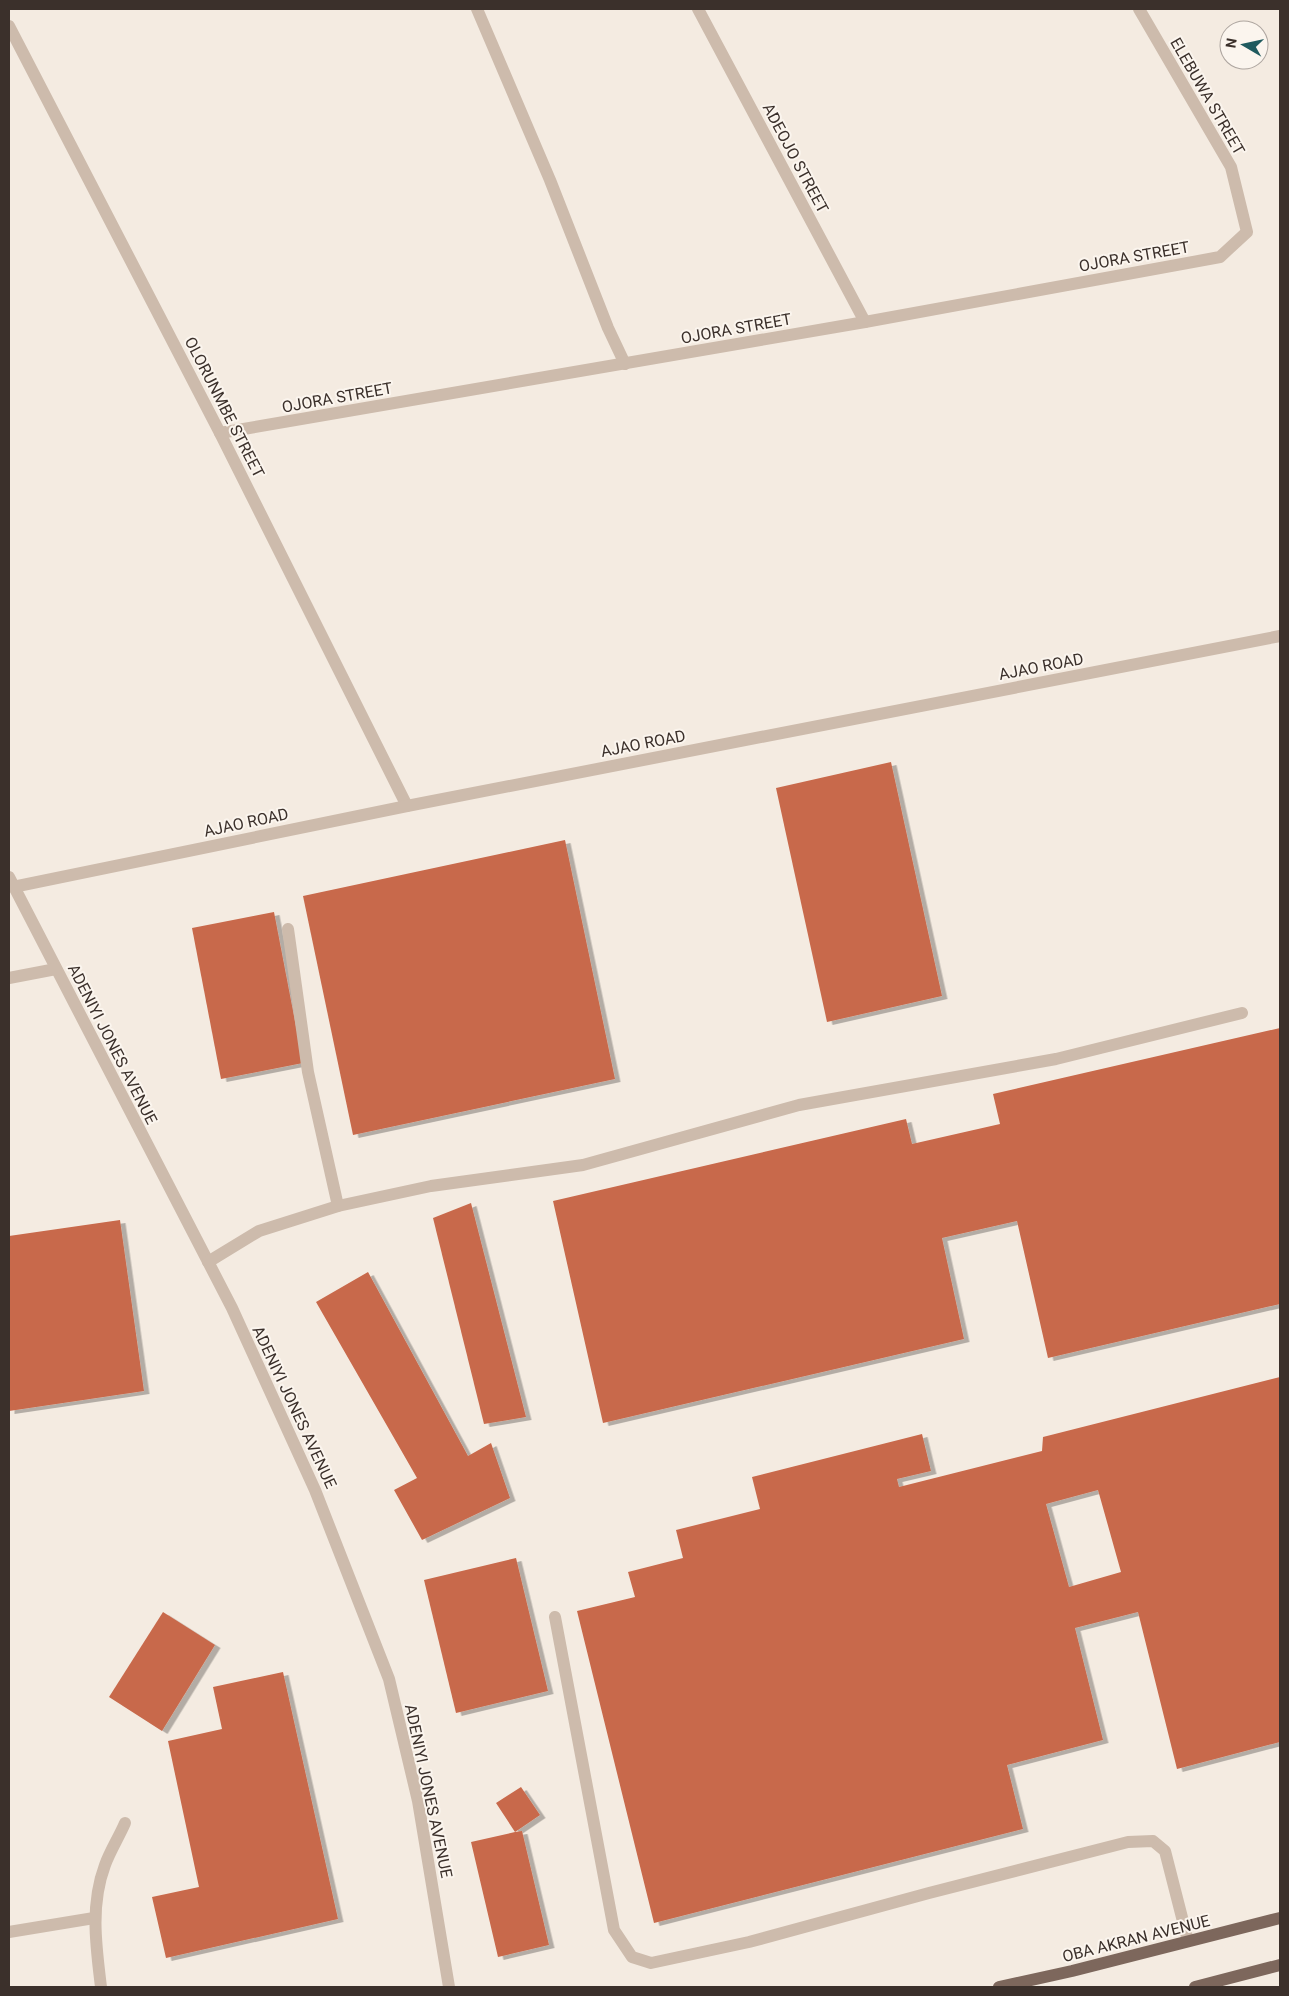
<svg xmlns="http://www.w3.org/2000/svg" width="1289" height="1996" viewBox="0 0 1289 1996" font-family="Roboto,sans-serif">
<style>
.building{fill:#c8694b;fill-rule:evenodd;filter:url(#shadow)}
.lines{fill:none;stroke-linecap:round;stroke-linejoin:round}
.minor{stroke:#cdbbac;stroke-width:12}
.major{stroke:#7d675c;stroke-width:12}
.labels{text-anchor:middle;stroke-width:4;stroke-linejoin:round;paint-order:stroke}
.street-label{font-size:16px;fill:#3b302b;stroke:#fbf5ee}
</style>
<defs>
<filter id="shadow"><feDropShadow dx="5.5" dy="3" stdDeviation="0" flood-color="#0004"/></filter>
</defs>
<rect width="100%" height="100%" fill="#f4ebe1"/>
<g class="building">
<polygon points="891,762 942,996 827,1022 776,788"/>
<polygon points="565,840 615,1079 353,1135 303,896"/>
<polygon points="274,912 303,1063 221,1079 192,928"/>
<polygon points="1280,1028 1280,1304 1048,1358 1017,1221 942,1238 964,1339 603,1423 553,1201 906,1119 912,1144 1000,1124 993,1094"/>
<polygon points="471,1203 526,1417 484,1424 433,1218"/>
<polygon points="120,1220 144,1391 9,1411 9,1236"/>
<polygon points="368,1272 468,1456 491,1443 510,1498 422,1540 394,1490 417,1478 316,1302"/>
<path d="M 1280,1377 L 1280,1742 L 1177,1769 L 1138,1612 L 1075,1628 L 1103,1740 L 1007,1765 L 1023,1829 L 654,1923 L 577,1611 L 635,1597 L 628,1572 L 683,1558 L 676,1530 L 760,1509 L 752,1477 L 922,1434 L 931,1471 L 897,1479 L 899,1487 L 1042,1451 L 1043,1437 ZM 1098,1490 L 1121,1572 L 1069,1587 L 1046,1504 Z"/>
<polygon points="516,1558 548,1691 456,1713 424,1580"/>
<polygon points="163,1612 215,1645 162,1731 109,1697"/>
<polygon points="283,1672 338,1919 166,1958 152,1897 199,1887 168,1741 222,1729 213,1687"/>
<polygon points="521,1787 540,1815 515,1832 522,1831 549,1945 498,1957 471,1842 515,1832 496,1803"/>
</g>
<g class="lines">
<g class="minor">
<polyline points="477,9 550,180 608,328 625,364"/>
<polyline points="698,9 865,322"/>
<polyline points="9,26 220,433 407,806"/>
<polyline points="220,433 865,322 1220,257 1247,232 1231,167 1139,9"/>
<polyline points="9,877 232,1308 315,1490 389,1679 418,1801 449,1987"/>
<polyline points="13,887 407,806 1280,636"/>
<polyline points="288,929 308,1072 338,1206"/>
<polyline points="9,978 56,969"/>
<polyline points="208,1262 259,1231 338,1206 431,1186 583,1165 799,1105 1056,1059 1242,1013"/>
<polyline points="555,1617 614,1930 632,1957 651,1963 749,1942 929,1893 1128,1842 1153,1841 1165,1851 1188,1941"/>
<polyline points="9,1932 94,1918"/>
<path d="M 101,1987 C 96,1946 90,1905 105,1865 C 110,1851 119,1837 125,1823"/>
</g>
<g class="major">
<polyline points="999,1987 1072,1971 1280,1918"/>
<polyline points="1195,1987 1280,1965"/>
</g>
</g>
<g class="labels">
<g class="street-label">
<text transform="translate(1208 96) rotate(60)" y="6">ELEBUWA STREET</text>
<text transform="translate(796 158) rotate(62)" y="6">ADEOJO STREET</text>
<text transform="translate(1134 256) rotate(-10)" y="6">OJORA STREET</text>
<text transform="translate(736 328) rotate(-10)" y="6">OJORA STREET</text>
<text transform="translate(337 397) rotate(-10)" y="6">OJORA STREET</text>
<text transform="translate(225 407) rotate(63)" y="6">OLORUNMBE STREET</text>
<text transform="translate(1041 666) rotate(-11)" y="6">AJAO ROAD</text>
<text transform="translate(643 743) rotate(-11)" y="6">AJAO ROAD</text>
<text transform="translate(246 822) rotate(-12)" y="6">AJAO ROAD</text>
<text transform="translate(113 1044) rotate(63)" y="6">ADENIYI JONES AVENUE</text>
<text transform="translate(295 1407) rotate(65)" y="6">ADENIYI JONES AVENUE</text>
<text transform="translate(429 1791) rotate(78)" y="6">ADENIYI JONES AVENUE</text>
<text transform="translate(1136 1938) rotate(-14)" y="6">OBA AKRAN AVENUE</text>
</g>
</g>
<rect width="1289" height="1996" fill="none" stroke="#3b302b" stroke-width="20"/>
<g transform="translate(1244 45) rotate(279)"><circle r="24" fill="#fbf5ee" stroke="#aea6a0"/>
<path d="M0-4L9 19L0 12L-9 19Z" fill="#1f5a5e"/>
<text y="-8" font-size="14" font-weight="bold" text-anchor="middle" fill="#3b302b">N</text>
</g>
</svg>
